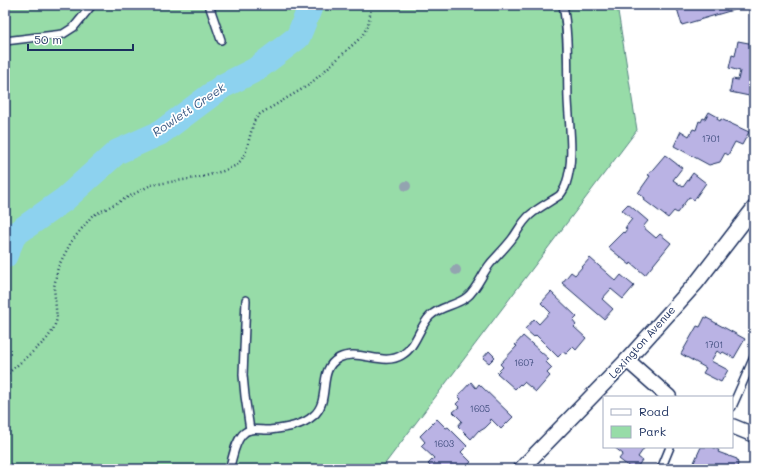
<svg xmlns="http://www.w3.org/2000/svg" width="759" height="474" viewBox="0 0 759 474" font-family="Mali,sans-serif">
<style>
.green{fill:#97dca8;stroke:#598683}
.lines{fill:none;stroke-linecap:round;stroke-linejoin:round}
.river{stroke:#8dd2ef;stroke-width:25}
.building{fill:#bab3e4;stroke:#1b2f5e}
.lane-casing{stroke:#1b2f5e;stroke-width:10}
.street-casing{stroke:#1b2f5e;stroke-width:17}
.path{stroke:#1b2f5e;stroke-width:2.5;stroke-dasharray:1 3;stroke-linecap:butt}
.lane{stroke:#fff;stroke-width:7}
.street{stroke:#fff;stroke-width:14}
.tree{fill:#93a4b0}
.labels{text-anchor:middle;stroke-width:3.5;stroke-linejoin:round;paint-order:stroke}
.number-label{font-size:9px;fill:#435080}
.street-label{font-size:11px;fill:#1b2f5e;stroke:#fff}
.water-label{font-size:12px;font-style:italic;fill:#385882;stroke:#fff}
</style>
<rect width="100%" height="100%" fill="#fff"/>
<filter id="ink" filterUnits="userSpaceOnUse"><feTurbulence type="fractalNoise" baseFrequency=".025" numOctaves="2"/><feDisplacementMap in="SourceGraphic" scale="8" xChannelSelector="R" yChannelSelector="G"/><feConvolveMatrix kernelMatrix="1 2 1 2 8 2 1 2 1" color-interpolation-filters="sRGB"/></filter>
<g filter="url(#ink)">
<polygon class="green" points="5,5 617,5 637,130 381,469 5,469"/>
<g class="lines">
<polyline class="river" points="5,256 14,235 65,199 117,152 160,133 223,86 255,70 298,37 311,5"/>
</g>
<g class="building">
<polygon points="676,5 732,5 733,10 682,25"/>
<polygon points="738,41 754,44 754,97 730,92 732,79 738,80 740,71 729,68 732,55 735,56"/>
<polygon points="709,112 718,117 717,119 720,121 721,119 749,132 742,145 735,142 728,155 725,153 720,162 709,165 674,146 681,131 689,136 693,129 696,130 699,121 701,122 703,118 705,119"/>
<polygon points="665,155 682,168 673,180 683,187 693,173 706,183 694,200 689,197 677,213 674,211 668,218 644,200 645,198 638,193 650,176 648,175"/>
<polygon points="628,204 648,221 643,227 656,238 660,234 671,243 645,275 631,263 630,265 608,247 623,232 624,233 627,229 625,228 632,219 622,210"/>
<polygon points="590,258 616,281 621,275 634,286 623,299 611,289 602,299 613,309 604,319 562,283 571,272 575,275"/>
<polygon points="754,263 754,278 751,277 754,270 751,269"/>
<polygon points="551,292 577,317 573,321 576,325 574,327 586,338 576,350 573,347 566,354 563,352 558,357 536,335 534,337 525,329 534,319 539,324 550,312 541,303"/>
<polygon points="705,317 745,339 734,358 723,352 721,354 717,351 711,361 728,370 721,382 703,373 706,368 681,354 697,326 700,327"/>
<polygon points="523,336 549,359 546,362 552,368 547,373 550,376 536,392 524,382 521,385 520,384 515,389 497,373 503,367 500,364 517,346 515,345"/>
<polygon points="489,351 495,357 489,363 483,358"/>
<polygon points="471,382 476,388 479,384 513,417 501,429 491,419 489,420 491,422 485,428 480,431 479,430 471,439 458,426 462,421 453,412 459,407 456,404 461,399 458,396"/>
<polygon points="437,419 446,428 448,427 467,446 461,452 471,462 464,469 461,467 459,469 433,469 428,464 434,458 421,446 425,442 420,436"/>
<polygon points="614,447 645,447 638,457 642,460 636,469 632,469 619,459 623,454"/>
<polygon points="701,447 712,447 719,450 718,452 737,459 738,464 737,467 739,468 739,469 691,469"/>
</g>
<g class="lines">
<g class="lane-casing">
<g id="lane">
<polyline points="209,5 221,40"/>
<polyline points="5,41 63,34 74,27 92,5"/>
<polyline points="246,300 243,375 245,396 250,430"/>
<polyline points="732,407 754,357"/>
<path d="M 229,469 C 233,458 234,444 242,435 C 249,426 261,431 270,430 C 285,428 302,426 313,416 C 332,401 316,370 339,358 C 358,348 383,367 402,355 C 416,347 419,327 430,316 C 440,306 456,306 467,297 C 477,289 482,274 490,264 C 497,256 505,248 512,239 C 518,231 522,222 530,215 C 539,207 550,202 560,195 C 563,191 565,188 566,184 C 575,158 569,126 568,99 C 567,68 569,36 563,5"/>
<polyline points="661,469 670,447"/>
</g>
</g>
<g class="street-casing">
<g id="street">
<polyline points="627,360 669,397"/>
<polyline points="732,426 754,435"/>
<polyline points="521,469 627,360 697,282 754,208"/>
</g>
</g>
<path class="path" d="M 5,376 L 46,340 L 53,330 L 57,319 L 54,287 L 58,267 L 71,242 L 92,216 L 151,185 L 202,177 L 223,171 L 237,165 L 242,159 L 246,151 L 254,121 L 260,114 L 309,85 L 358,40 C 368,30 370,19 371,5"/>
<use href="#lane" class="lane"/>
<use href="#street" class="street"/>
</g>
<g class="tree">
<circle cx="406" cy="186" r="5"/>
<circle cx="456" cy="270" r="5"/>
</g>
</g>
<g class="labels">
<g class="number-label">
<text x="711" y="142">1701</text>
<text x="714" y="348">1701</text>
<text x="524" y="366">1607</text>
<text x="480" y="412">1605</text>
<text x="444" y="447">1603</text>
</g>
<g class="street-label">
<text transform="translate(642 342) rotate(-48)" y="4">Lexington Avenue</text>
</g>
<g class="water-label">
<text transform="translate(189 110) rotate(-34)" y="4">Rowlett Creek</text>
</g>
</g>
<rect width="759" height="474" fill="none" stroke="#fff" stroke-width="20"/>
<rect x="10" y="10" width="739" height="454" fill="none" stroke="#1b2f5e" stroke-width="1.5" filter="url(#ink)"/>
<rect x="603" y="396" width="130" height="52" fill="#ffffff" stroke="#a4acbf"/>
<rect x="611" y="409" width="20" height="6" fill="#ffffff" stroke="#a4acbf"/>
<text x="639" y="416" font-size="12" fill="#1b2f5e">Road</text>
<rect x="611" y="426" width="20" height="12" fill="#97dca8" stroke="#a4acbf"/>
<text x="639" y="436" font-size="12" fill="#1b2f5e">Park</text>
<path d="M28 44v6h105v-6" fill="none" stroke="#1b2f5e" stroke-width="2"/>
<text x="34" y="44" font-size="12" fill="#1b2f5e" stroke="#ffffff" stroke-width="3" paint-order="stroke">50 m</text>
</svg>
